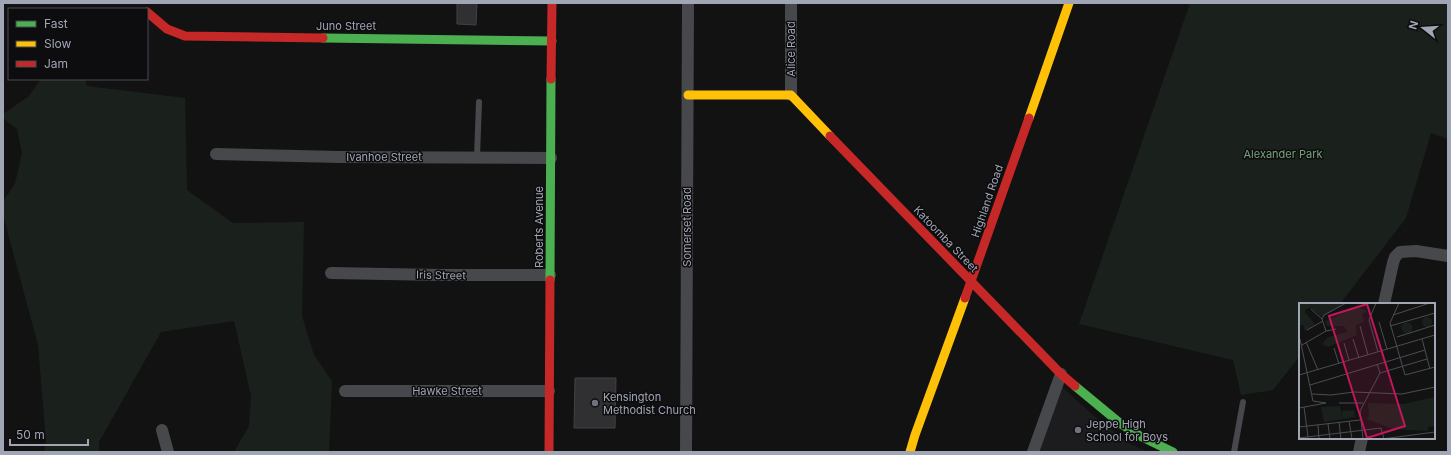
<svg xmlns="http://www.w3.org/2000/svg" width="1451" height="455" viewBox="0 0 1451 455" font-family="Inter,sans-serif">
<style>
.built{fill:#1c1c1e}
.green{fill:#1a211c}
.building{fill:#303032;stroke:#414246}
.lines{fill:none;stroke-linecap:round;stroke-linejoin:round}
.lane{stroke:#46484b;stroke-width:6}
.street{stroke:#46484b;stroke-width:12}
.fast{stroke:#4caf50;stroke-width:9}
.slow{stroke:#ffc107;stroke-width:9}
.jam{stroke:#c62828;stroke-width:9}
.poi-dot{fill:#6f727c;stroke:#0d0c0e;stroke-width:1.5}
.labels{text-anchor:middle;stroke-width:3;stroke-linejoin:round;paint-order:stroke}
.street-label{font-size:11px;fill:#a1a6b5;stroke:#0d0c0e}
.park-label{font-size:11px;fill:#76a27c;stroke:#0d0c0e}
.poi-label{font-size:11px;fill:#a1a6b5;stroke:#0d0c0e;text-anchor:start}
.inset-road{fill:none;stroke:#4b4d53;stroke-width:1}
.view{fill:#c2185b;fill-opacity:0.15;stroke:#c2185b;stroke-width:2}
.inset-edge{fill:none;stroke:#a1a6b5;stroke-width:2}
</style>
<rect width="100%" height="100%" fill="#121212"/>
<polygon class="built" points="1061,386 1094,416 1130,444 1149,452 1036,452"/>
<g class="green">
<polygon points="1190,3 1448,3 1448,139 1431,133 1406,218 1340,304 1300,304 1300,356 1273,390 1241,395 1233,360 1079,324"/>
<polygon points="41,79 85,79 87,86 185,98 187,190 233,223 304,222 302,316 314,355 332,381 329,452 234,452 249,426 251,396 234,321 161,332 99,442 99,452 44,452 46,441 38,345 3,215 3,201 15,184 22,153 17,129 3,118 3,114 29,96"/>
</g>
<g class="building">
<polygon points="457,3 477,3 476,25 457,24"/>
<polygon points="575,378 616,378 615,428 574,428"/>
</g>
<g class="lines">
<g class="lane">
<polyline points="477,157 479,102"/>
<polyline points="1234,452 1243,402"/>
</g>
<g class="street">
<polyline points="791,95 791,3"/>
<polyline points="216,154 340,157 551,158"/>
<polyline points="331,273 440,275 550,275"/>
<polyline points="1384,304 1393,263 1395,257 1400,252 1416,251 1448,256"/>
<polyline points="345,391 549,391"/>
<polyline points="162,430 168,452"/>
<polyline points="686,452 688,3"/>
<polyline points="1033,452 1061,374"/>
<polyline points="1359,452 1362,438"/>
</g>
<g class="fast">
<polyline points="323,38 552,41"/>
<polyline points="550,280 551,79"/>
<polyline points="1075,386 1121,424 1140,436 1173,452"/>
</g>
<g class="slow">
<polyline points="688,95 791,95 830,136"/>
<polyline points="1029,118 1069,3"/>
<polyline points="910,452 915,435 965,298"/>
</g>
<g class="jam">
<polyline points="147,12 167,29 185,36 323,38"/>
<polyline points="551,79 552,3"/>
<polyline points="830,136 1061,374 1075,386"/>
<polyline points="965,298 1029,118"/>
<polyline points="549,452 550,280"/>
</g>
</g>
<g class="poi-dot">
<circle cx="595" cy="403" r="4"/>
<circle cx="1078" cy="430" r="4"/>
</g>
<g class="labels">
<g class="street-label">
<text x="346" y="30">Juno Street</text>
<text transform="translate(791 49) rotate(-90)" y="4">Alice Road</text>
<text x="384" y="161">Ivanhoe Street</text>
<text transform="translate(987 201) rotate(-71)" y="4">Highland Road</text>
<text transform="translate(539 227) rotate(-90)" y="4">Roberts Avenue</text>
<text transform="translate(687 227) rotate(-90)" y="4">Somerset Road</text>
<text transform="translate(946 239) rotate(46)" y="4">Katoomba Street</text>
<text transform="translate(441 275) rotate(1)" y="4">Iris Street</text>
<text x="447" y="395">Hawke Street</text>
</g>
<g class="park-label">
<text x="1283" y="158">Alexander Park</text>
</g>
<g class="poi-label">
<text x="603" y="401">Kensington<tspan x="603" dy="13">Methodist Church</tspan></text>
<text x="1086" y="428">Jeppe High<tspan x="1086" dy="13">School for Boys</tspan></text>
</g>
</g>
<g transform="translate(1299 303)">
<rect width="136" height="136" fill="#121212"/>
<path d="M 0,0 L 41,0 L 43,3 L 23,14 L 12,5 L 7,6 L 6,9 L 16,21 L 6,28 L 4,22 L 0,22 ZM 59,4 L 68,8 L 63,11 L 65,19 L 57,22 L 58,32 L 29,44 L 23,41 L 29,34 L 48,29 L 45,23 L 28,23 L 26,18 ZM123 19a5 5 0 1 1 10 0a5 5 0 1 1-10 0ZM102.5 25a5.5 5.5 0 1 1 11 0a5.5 5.5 0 1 1-11 0ZM 136,94 L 136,123 L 129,124 L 129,128 L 94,126 L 67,116 L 70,114 L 69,100 L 105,101 ZM 41,103 L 43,114 L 43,108 L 55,107 L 56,114 L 25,119 L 22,104 Z" fill="#1a211c"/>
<path class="inset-road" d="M 77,0 L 70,17 L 79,49M 100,0 L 91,20 L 106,72 L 136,64M 12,6 L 23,16 L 27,28M 94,12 L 131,0M 23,16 L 25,12 L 47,0M 80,19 L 88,46M 61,23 L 69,52M 91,23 L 136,10M 8,27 L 24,18M 98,34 L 136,22M 54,36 L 60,55M 123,36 L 131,66M 7,39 L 19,67M 45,40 L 50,57M 3,42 L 27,28 L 37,26M 35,45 L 40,61M 81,70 L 128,56M 0,72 L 136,32M 11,82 L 126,47M 13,91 L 32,92 L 55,89 L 103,91 L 136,84M 40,100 L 64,100M 5,104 L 9,134M 0,105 L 27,100 L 14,98 L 1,36M 50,118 L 53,136M 40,119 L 42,136M 29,121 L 31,136M 19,122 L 20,136M 0,124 L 61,117M 0,135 L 82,125 L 85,136M 64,136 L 61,108 L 81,70 L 78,61M 83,136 L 136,129"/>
<path class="view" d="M 68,1 L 106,123 L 68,135 L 30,13 Z"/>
<rect width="136" height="136" class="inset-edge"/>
</g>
<rect width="1451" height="455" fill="none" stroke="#a1a6b5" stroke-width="8"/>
<rect x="8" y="8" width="140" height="72" fill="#0d0c0e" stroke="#484a51"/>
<rect x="16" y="21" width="20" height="6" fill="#4caf50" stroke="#484a51"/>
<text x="44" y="28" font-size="12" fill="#a1a6b5">Fast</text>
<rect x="16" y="41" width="20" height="6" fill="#ffc107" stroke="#484a51"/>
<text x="44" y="48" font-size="12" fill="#a1a6b5">Slow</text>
<rect x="16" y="61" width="20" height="6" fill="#c62828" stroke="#484a51"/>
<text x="44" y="68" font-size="12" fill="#a1a6b5">Jam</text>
<g transform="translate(1423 28) rotate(287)" stroke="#0d0c0e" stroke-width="3" paint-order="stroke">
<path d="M0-3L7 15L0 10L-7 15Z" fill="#a1a6b5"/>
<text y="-6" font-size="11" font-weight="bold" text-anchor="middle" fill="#a1a6b5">N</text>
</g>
<path d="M10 439v6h78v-6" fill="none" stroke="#a1a6b5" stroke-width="2"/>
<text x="16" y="439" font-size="12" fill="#a1a6b5" stroke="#0d0c0e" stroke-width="3" paint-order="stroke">50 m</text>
</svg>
